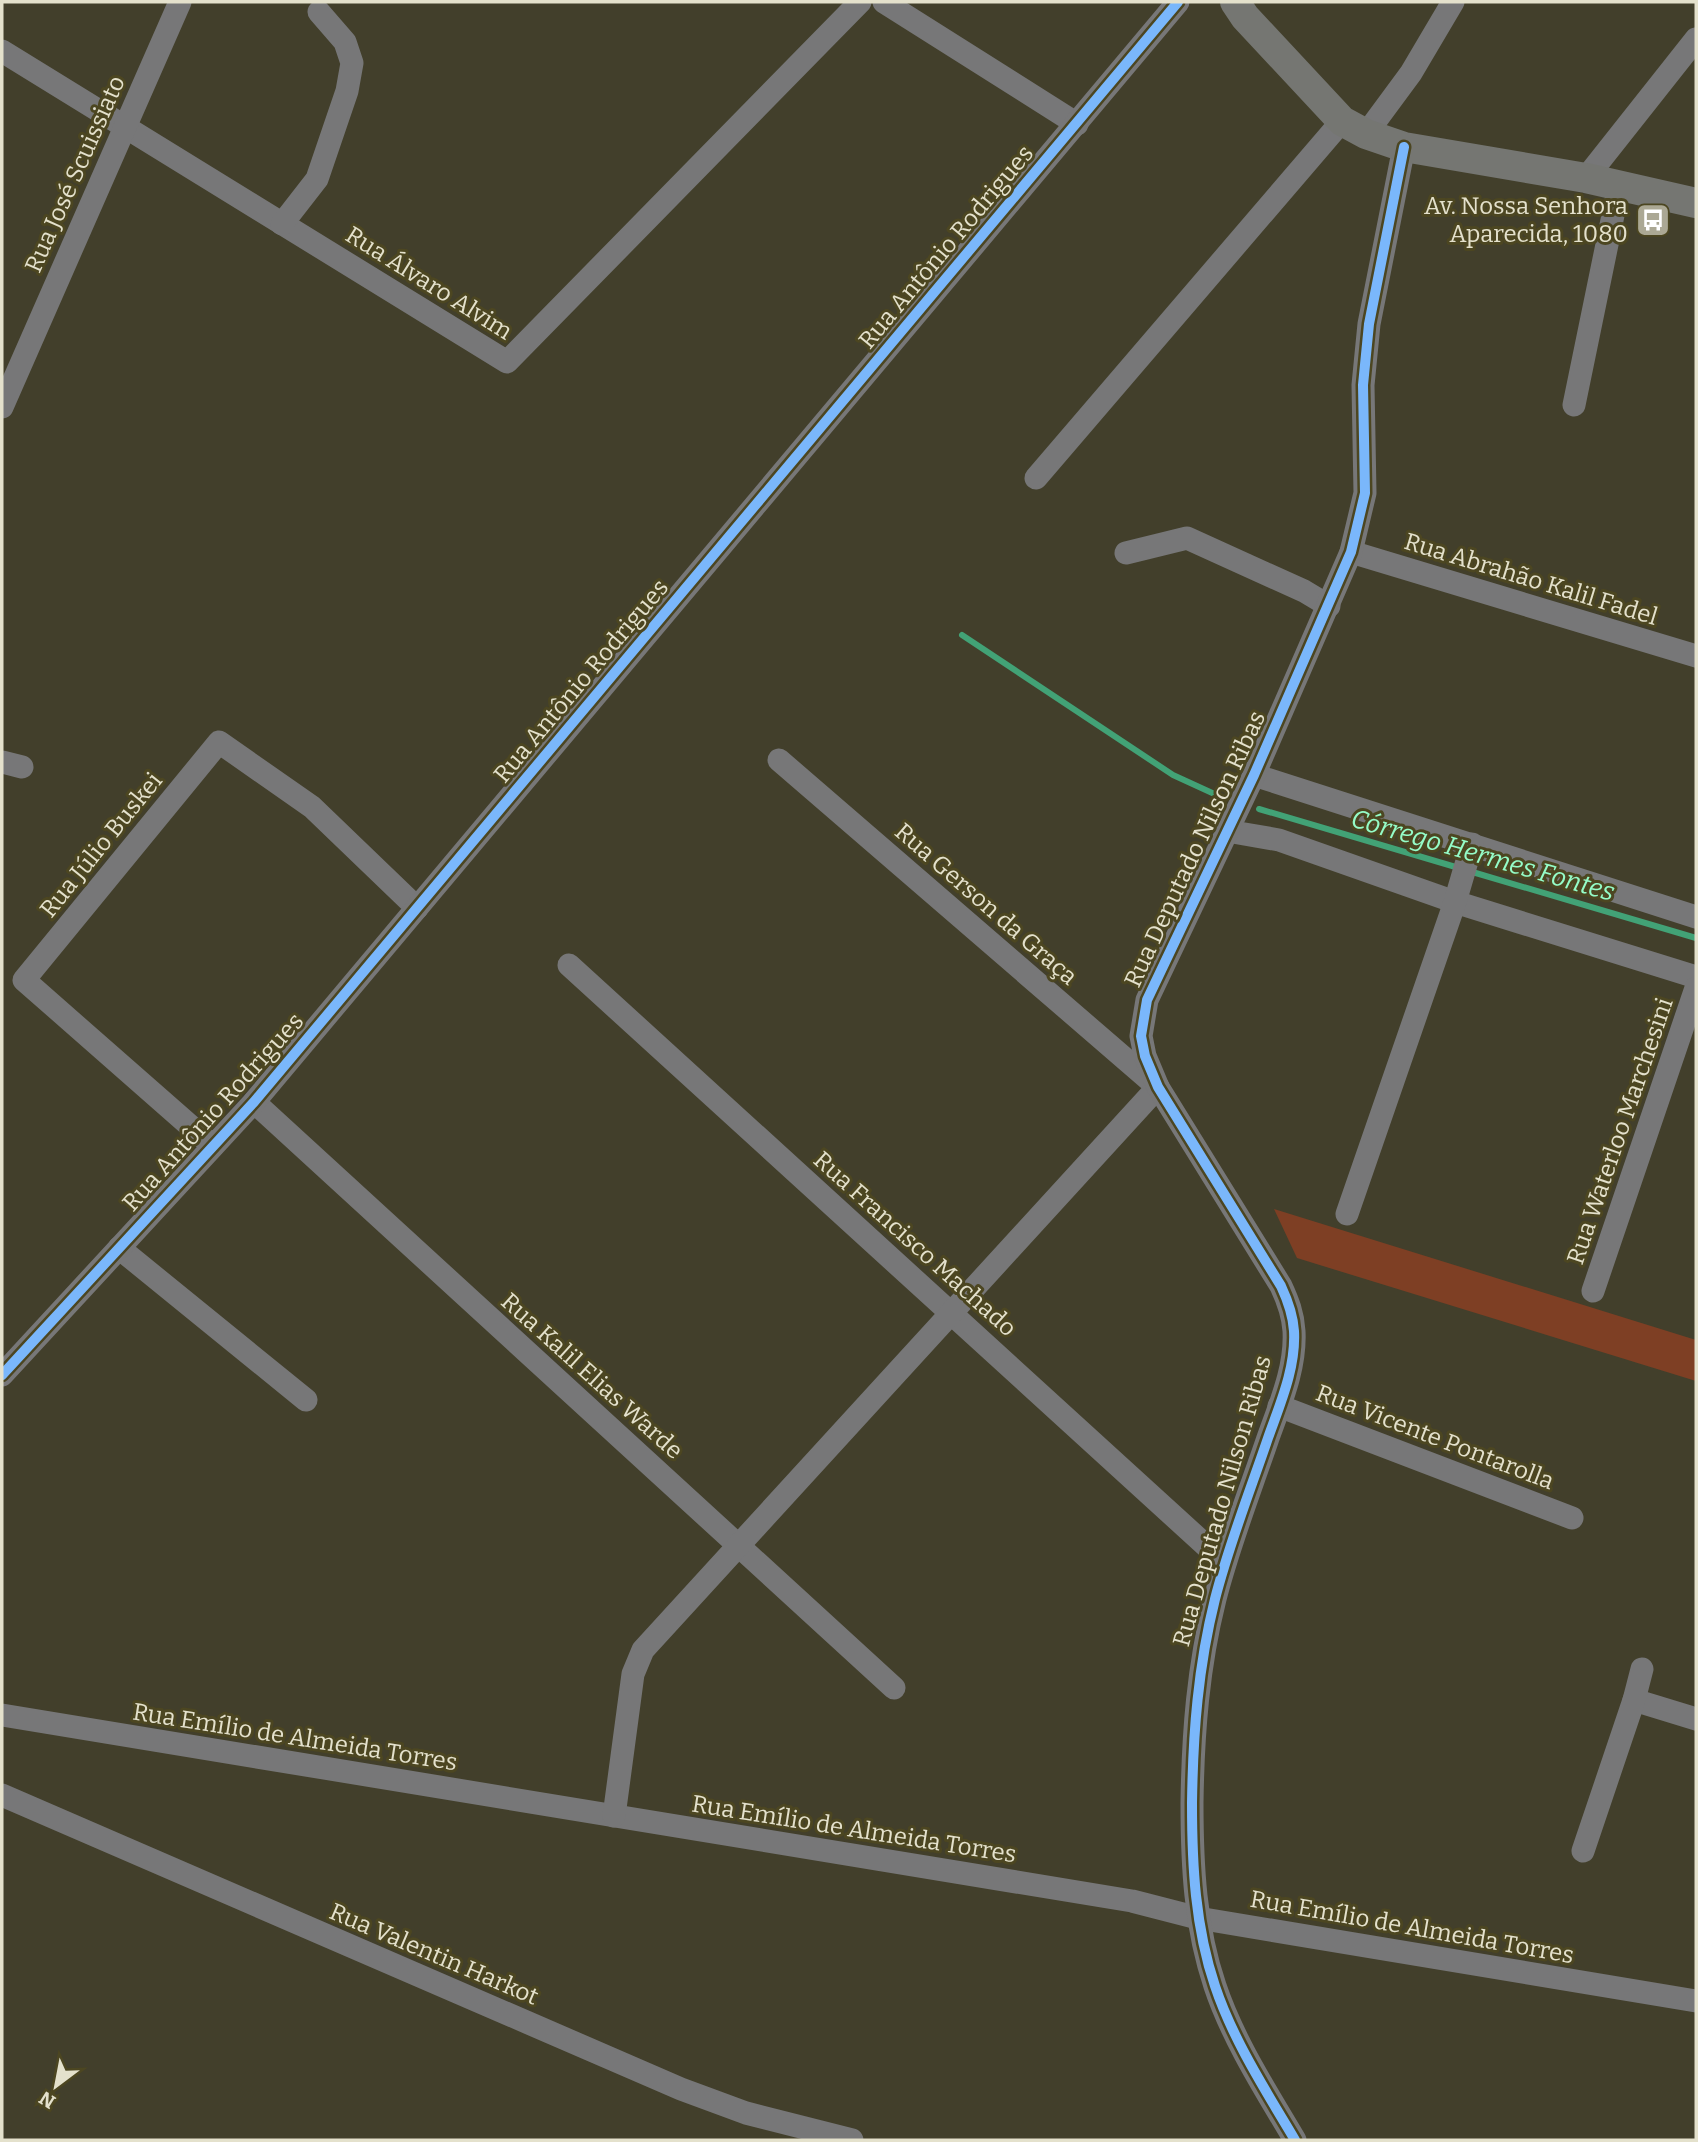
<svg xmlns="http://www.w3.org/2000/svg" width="1698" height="2142" viewBox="0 0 1698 2142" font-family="Bitter,serif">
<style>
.green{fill:#7e3f24}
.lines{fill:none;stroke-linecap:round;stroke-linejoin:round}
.stream{stroke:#42a276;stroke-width:6}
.minor{stroke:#777778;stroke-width:23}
.major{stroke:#757672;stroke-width:30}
.cycleway-casing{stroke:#4c4621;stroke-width:15}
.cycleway{stroke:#7ab7fb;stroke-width:10}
.labels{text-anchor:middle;stroke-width:6;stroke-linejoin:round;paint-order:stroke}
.street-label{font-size:24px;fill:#e4e1cc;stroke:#4c4621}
.poi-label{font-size:24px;fill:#e4e1cc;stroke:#4c4621;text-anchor:end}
.water-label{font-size:26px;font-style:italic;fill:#95fcc8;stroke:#4c4621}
</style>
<rect width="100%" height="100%" fill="#423f2b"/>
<polygon class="green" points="1274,1209 1696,1340 1696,1381 1297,1258"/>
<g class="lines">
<g class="stream">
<polyline points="962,635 1173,775 1221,797"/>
<polyline points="1259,809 1459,868"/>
<polyline points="1469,871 1696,938"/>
</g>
<g class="minor">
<polyline points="884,2 1077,124"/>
<polyline points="2,51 507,362 860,2"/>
<polyline points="1366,134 1411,73 1453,2"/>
<polyline points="1586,178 1696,39"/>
<polyline points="282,224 317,179 347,91 352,63 345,42 319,12"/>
<polyline points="1574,405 1619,186"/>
<polyline points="2,407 180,2"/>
<polyline points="1036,478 1342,121"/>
<polyline points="1351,552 1696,656"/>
<polyline points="1126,553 1187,538 1304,591 1329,606"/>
<polyline points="779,760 1153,1083"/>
<polyline points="2,762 22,767"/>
<polyline points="1254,775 1696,917"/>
<polyline points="1227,831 1279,840 1455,902 1696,977"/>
<polyline points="569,965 1225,1563"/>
<polyline points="254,1102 894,1688"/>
<polyline points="213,1146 24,980 219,742 312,807 417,908"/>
<polyline points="1347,1214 1455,902 1472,844"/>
<polyline points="119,1248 306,1400"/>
<polyline points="1593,1291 1696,988"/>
<polyline points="2,1375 254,1102 1178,2"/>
<polyline points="1279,1406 1572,1518"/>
<polyline points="1634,1700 1696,1719"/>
<polyline points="2,1715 1132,1901 1198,1918 1696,2001"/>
<polyline points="2,1795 681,2089 746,2113 852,2140"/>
<polyline points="614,1816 633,1674 643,1650 1158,1087"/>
<polyline points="1583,1851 1634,1700 1642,1669"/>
<path d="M 1295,2140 C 1266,2091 1233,2040 1215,1986 C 1195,1927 1192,1865 1192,1803 C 1193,1733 1198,1667 1215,1599 C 1229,1544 1250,1491 1268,1438 C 1280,1404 1296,1368 1294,1331 C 1293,1314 1288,1301 1281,1286 L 1158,1087 L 1145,1056 L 1141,1036 L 1147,1000 L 1254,775 L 1351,552 L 1365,493 L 1363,385 L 1369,324 L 1404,147"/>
</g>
<polyline class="major" points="1235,2 1245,17 1342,121 1366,134 1404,147 1586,178 1696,203"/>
<g class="cycleway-casing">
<g id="cycleway">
<polyline points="2,1375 254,1102 1178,2"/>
<path d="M 1295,2140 C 1266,2091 1233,2040 1215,1986 C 1195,1927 1192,1865 1192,1803 C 1193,1733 1198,1667 1215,1599 C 1229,1544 1250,1491 1268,1438 C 1280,1404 1296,1368 1294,1331 C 1293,1314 1288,1301 1281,1286 L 1158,1087 L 1145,1056 L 1141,1036 L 1147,1000 L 1254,775 L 1351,552 L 1365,493 L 1363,385 L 1369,324 L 1404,147"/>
</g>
</g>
<use href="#cycleway" class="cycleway"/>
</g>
<defs>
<g id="bus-square" transform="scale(1.75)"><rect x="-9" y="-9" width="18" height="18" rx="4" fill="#aba894" stroke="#4c4621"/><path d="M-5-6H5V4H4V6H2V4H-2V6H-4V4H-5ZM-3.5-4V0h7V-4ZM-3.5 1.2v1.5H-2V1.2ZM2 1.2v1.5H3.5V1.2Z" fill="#fff"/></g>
</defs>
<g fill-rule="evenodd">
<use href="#bus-square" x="1653" y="220"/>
</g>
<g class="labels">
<g class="street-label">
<text transform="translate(75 174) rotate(-66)" y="8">Rua José Scuissiato</text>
<text transform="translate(946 247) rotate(-50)" y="8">Rua Antônio Rodrigues</text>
<text transform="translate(429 283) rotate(32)" y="8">Rua Álvaro Alvim</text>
<text transform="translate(1531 579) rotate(17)" y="8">Rua Abrahão Kalil Fadel</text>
<text transform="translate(581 681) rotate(-50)" y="8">Rua Antônio Rodrigues</text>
<text transform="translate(101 845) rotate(-51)" y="8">Rua Júlio Buskei</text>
<text transform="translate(1195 849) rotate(-65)" y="8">Rua Deputado Nilson Ribas</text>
<text transform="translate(986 904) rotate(41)" y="8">Rua Gerson da Graça</text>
<text transform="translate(213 1112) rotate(-48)" y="8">Rua Antônio Rodrigues</text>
<text transform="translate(1620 1131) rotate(-71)" y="8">Rua Waterloo Marchesini</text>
<text transform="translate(915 1244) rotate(42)" y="8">Rua Francisco Machado</text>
<text transform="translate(592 1376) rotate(42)" y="8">Rua Kalil Elias Warde</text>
<text transform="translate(1435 1437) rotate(21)" y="8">Rua Vicente Pontarolla</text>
<text transform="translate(1222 1501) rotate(-74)" y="8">Rua Deputado Nilson Ribas</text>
<text transform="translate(295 1737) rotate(9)" y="8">Rua Emílio de Almeida Torres</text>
<text transform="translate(854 1829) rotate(9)" y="8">Rua Emílio de Almeida Torres</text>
<text transform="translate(1412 1927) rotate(10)" y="8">Rua Emílio de Almeida Torres</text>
<text transform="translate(434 1954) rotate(23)" y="8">Rua Valentin Harkot</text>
</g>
<g class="poi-label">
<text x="1628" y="214">Av. Nossa Senhora<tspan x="1628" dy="28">Aparecida, 1080</tspan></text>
</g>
<g class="water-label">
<text transform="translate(1483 855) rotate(16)" y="9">Córrego Hermes Fontes</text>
</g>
</g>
<rect width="1698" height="2142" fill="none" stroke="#e4e1cc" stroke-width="7"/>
<g transform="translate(56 2086) rotate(212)" stroke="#4c4621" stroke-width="5" paint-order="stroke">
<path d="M0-5L12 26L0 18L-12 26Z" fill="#e4e1cc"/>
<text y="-10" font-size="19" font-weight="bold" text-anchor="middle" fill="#e4e1cc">N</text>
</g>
</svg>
